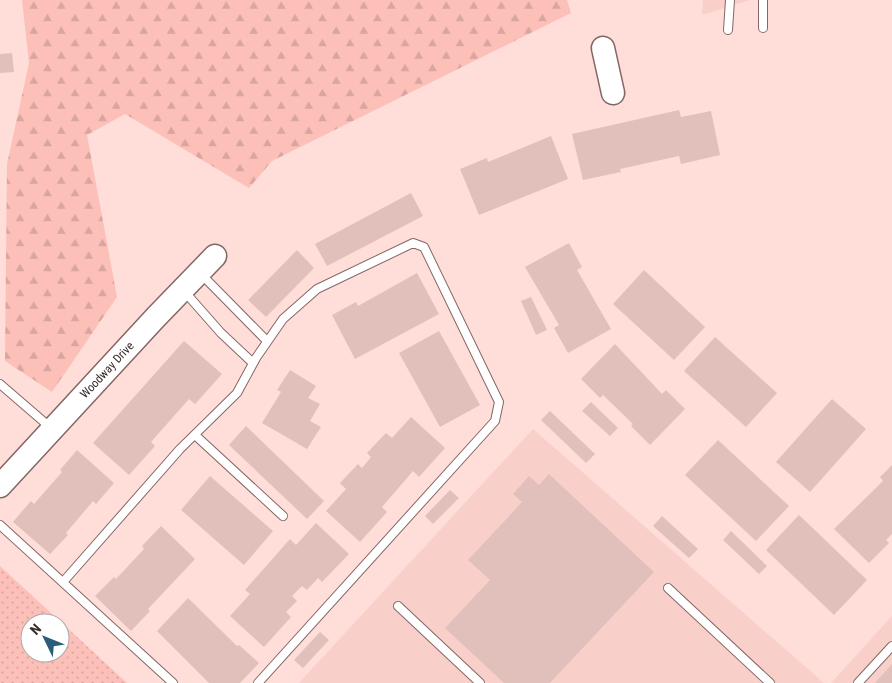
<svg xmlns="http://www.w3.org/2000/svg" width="892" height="683" viewBox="0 0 892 683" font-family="'Roboto Condensed',sans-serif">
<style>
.built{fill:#f9cfca}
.grass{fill:url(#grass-dots);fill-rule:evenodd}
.forest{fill:url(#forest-firs)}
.building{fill:#e1c0bc}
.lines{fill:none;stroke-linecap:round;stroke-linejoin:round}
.lane-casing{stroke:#846764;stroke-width:10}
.secondary-casing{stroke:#846764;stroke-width:25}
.lane{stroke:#fff;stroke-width:8}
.secondary{stroke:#fff;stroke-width:22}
.labels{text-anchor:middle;stroke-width:4;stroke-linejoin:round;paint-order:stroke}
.street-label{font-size:12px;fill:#372a29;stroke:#fff}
</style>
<defs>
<pattern id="grass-dots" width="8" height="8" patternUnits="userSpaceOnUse" patternTransform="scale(1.25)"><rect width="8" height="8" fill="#fcc0b9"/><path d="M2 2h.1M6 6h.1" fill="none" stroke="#d9a59f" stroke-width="1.8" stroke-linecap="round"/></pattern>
<pattern id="forest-firs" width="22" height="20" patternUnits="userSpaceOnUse" patternTransform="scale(1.25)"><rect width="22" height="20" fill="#fcc0b9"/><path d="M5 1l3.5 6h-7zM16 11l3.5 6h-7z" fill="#d9a59f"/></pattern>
</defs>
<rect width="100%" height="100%" fill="#ffddd8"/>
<g class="built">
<polygon points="703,0 750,0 702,15"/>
<polygon points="533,429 824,683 299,683"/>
<polygon points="892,616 892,683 831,683"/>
</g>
<path class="grass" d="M 0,566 L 127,683 L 0,683 ZM 30,623 L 60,623 L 60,653 L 30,653 Z"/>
<polygon class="forest" points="22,0 567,0 571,13 272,161 249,188 125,114 87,135 117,297 52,392 5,361 7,164 29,63"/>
<g class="building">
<polygon points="12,53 14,72 0,73 0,54"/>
<polygon points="679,110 681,117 711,111 720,155 681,164 679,156 620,169 621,172 583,180 572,134"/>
<polygon points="551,136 568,179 479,215 460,169 487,158 488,162"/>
<polygon points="411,193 423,216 327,266 315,244"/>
<polygon points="569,243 582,267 577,270 611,329 568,353 554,328 559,325 525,267"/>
<polygon points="297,250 314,268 266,317 248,300"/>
<polygon points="644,270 705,327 674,360 613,304"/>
<polygon points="417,273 439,314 355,359 332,315 356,302 358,306"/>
<polygon points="531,297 547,330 536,335 521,301"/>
<polygon points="439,331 480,405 440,427 399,353"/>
<polygon points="715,337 777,393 746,427 684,371"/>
<polygon points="184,341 222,374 195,404 189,399 151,442 155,446 129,475 93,443"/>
<polygon points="615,344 662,394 666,390 685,409 650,445 631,426 633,424 603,395 600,398 581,379"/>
<polygon points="290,370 316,386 308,398 320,404 310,421 321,427 307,449 262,423 281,392 277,390"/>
<polygon points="832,399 866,429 810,492 776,462"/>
<polygon points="591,402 618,428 610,436 582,411"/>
<polygon points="550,411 595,454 586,463 541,420"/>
<polygon points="411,417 445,448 419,477 413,471 382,507 387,512 360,542 326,511 346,489 340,483 358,464 362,468 371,457 367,453 386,433 392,438"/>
<polygon points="246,426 324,501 307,519 229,445"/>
<polygon points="718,440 789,506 756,541 685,475"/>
<polygon points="77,450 114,483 96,504 93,501 66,533 68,535 50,554 13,522 31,501 34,504 62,472 60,470"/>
<polygon points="892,465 892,534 886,540 889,543 869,563 834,529 883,481 880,477"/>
<polygon points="549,474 654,572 550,683 504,683 445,628 490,580 468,560 522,502 513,494 529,476 539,485"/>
<polygon points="210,476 273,531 244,565 181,510"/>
<polygon points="450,490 459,498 433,524 425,516"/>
<polygon points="799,515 867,580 834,615 766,550"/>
<polygon points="662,516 698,549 689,558 653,526"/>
<polygon points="316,523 349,554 322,582 318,578 307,590 302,586 292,596 297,601 286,612 291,617 264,647 230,616 250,594 245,590 290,539 296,545"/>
<polygon points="161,526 195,559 148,609 150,611 131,631 95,596 114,577 116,579 144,549 142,546"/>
<polygon points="731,531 767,566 759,574 723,540"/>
<polygon points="188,598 237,646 239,645 259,663 240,683 209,683 157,631"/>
<polygon points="320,632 329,640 303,668 294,660"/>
<polygon points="892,664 892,683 875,683"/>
</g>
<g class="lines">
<g class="lane-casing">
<g id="lane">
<polyline points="763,28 763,0"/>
<polyline points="728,30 730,0"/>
<polyline points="200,273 267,341"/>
<polyline points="184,291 221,333 253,363"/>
<polyline points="0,384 51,428"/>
<polyline points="195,435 283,516"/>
<polyline points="0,525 173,683"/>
<polyline points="63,582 180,449 237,393 256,358 283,319 317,289 413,243 424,247 499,402 495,421 258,683"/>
<polyline points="668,588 770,683"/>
<polyline points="398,606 480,683"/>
<polyline points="858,683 892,646"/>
</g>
</g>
<g class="secondary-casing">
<g id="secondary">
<polyline points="603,48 613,93"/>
<polyline points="0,486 156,317 215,256"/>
</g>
</g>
<use href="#lane" class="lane"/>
<use href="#secondary" class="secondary"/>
</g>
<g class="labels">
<g class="street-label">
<text transform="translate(107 370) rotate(-47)" y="4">Woodway Drive</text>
</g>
</g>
<g transform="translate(45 638) rotate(313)"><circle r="24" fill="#ffffff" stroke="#afaaa9"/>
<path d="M0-4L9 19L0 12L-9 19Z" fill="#2b5d7a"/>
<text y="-8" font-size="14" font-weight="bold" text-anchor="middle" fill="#372a29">N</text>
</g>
</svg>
